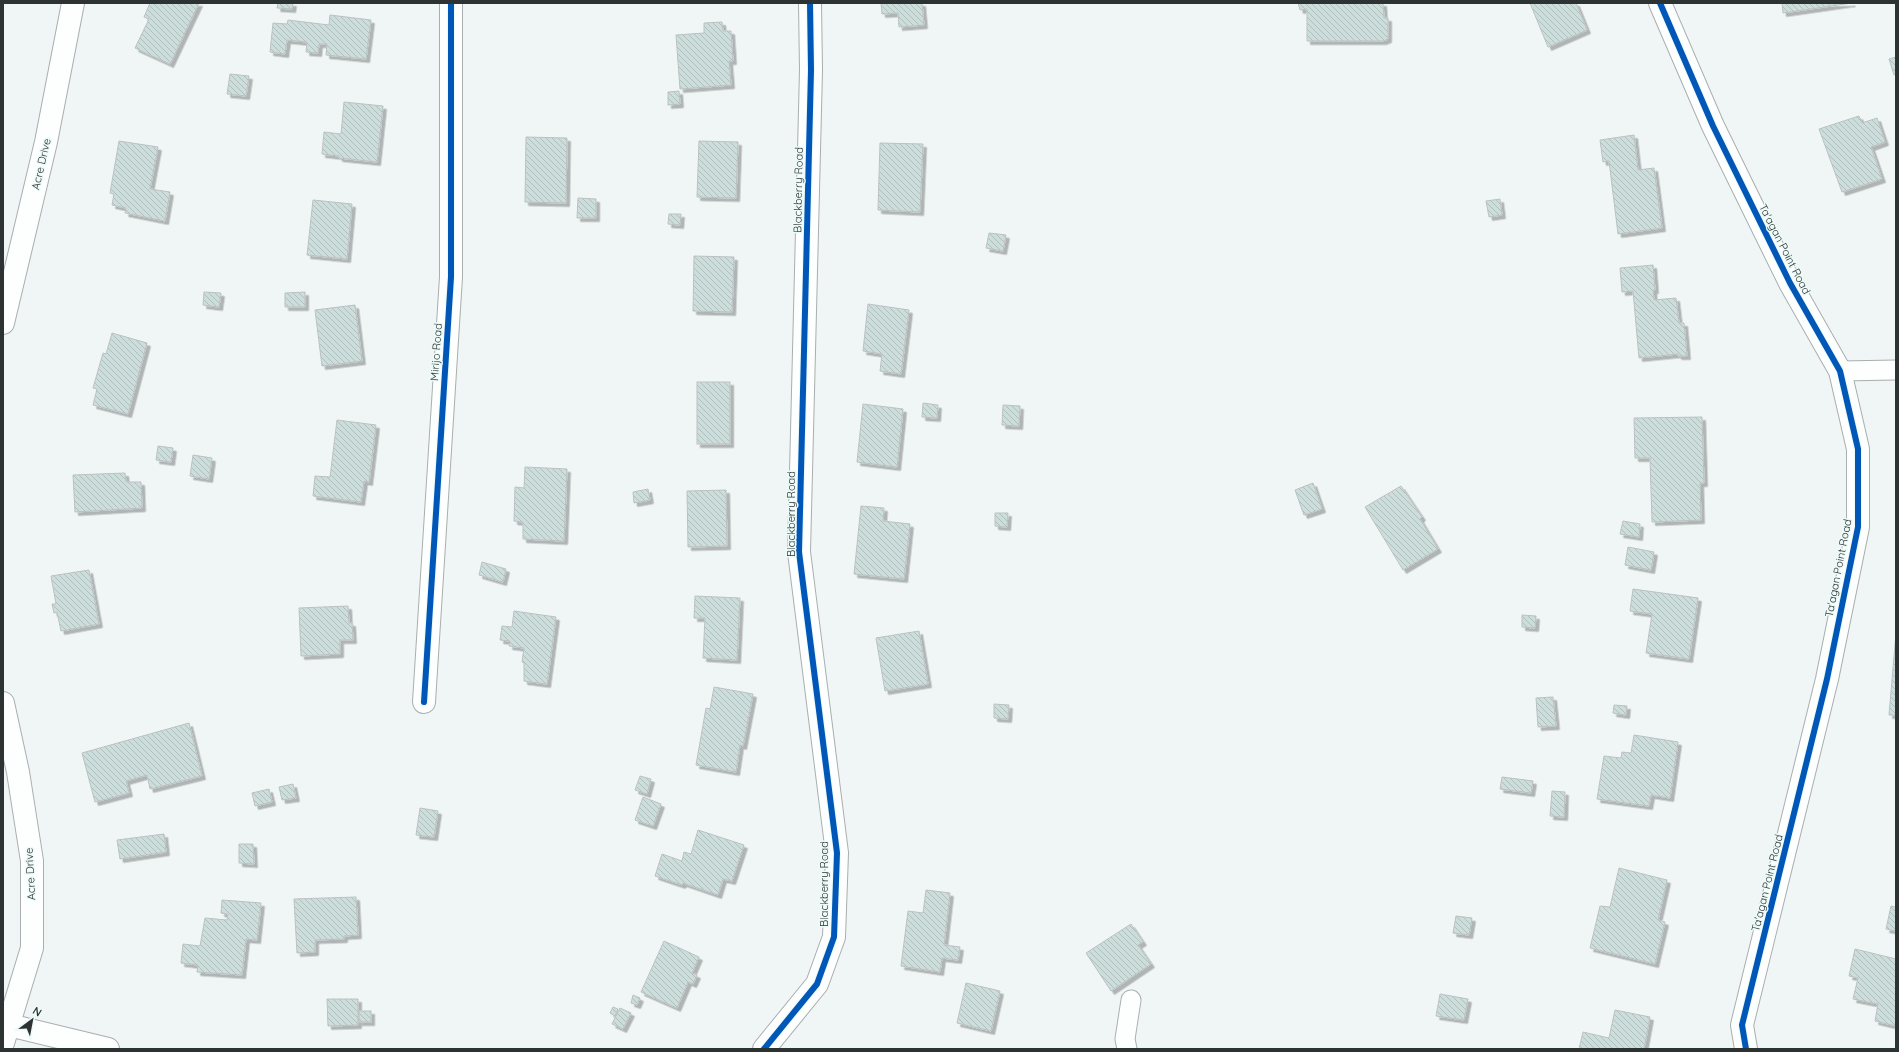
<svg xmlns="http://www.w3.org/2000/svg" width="1899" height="1052" viewBox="0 0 1899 1052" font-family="Quicksand,sans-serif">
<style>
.building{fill:url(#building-back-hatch);stroke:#bbc1c0;filter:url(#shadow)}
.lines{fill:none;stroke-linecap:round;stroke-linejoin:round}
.lane-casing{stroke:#a9aeae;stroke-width:21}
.street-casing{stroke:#a9aeae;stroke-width:24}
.lane{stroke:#fdfefe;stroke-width:19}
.street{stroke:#fdfefe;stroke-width:22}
.cycleway-casing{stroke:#ecfaf8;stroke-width:8}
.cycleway{stroke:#0057b8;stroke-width:6}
.labels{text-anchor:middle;stroke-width:3;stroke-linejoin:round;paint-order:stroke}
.street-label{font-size:11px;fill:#2d3332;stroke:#ecfaf8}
</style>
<defs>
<pattern id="building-back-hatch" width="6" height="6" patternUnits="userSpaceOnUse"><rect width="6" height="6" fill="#ccdedc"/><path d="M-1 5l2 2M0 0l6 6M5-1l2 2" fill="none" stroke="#b0bfbd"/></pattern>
<filter id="shadow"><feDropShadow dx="3.5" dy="3.5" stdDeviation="0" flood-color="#0004"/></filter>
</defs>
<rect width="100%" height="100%" fill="#f0f6f6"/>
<g class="building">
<polygon points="150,3 199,3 170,64 135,48 149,19 144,17"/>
<polygon points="278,3 293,3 292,9 277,8"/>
<polygon points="881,3 922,3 924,25 899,27 898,13 882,14"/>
<polygon points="1298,3 1383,3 1384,18 1388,18 1388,39 1383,41 1307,41 1307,9 1300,10"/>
<polygon points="1530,3 1576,3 1587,30 1548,47"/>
<polygon points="1782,3 1852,3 1783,13"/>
<polygon points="330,15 371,20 366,59 326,55 327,44 319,44 318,53 306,52 307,42 287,40 285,54 270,52 273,23 287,24 288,20 329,25"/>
<polygon points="722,22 723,31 731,31 733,61 729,61 731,85 680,89 676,35 704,33 704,23"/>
<polygon points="1896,57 1896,74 1894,75 1889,59"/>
<polygon points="230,74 249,76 246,96 227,94"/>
<polygon points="679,91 680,104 668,105 668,92"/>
<polygon points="344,102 383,106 377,162 339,158 339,156 322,154 324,132 341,134"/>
<polygon points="1859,116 1862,123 1877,118 1885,142 1871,147 1882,179 1842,192 1819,129"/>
<polygon points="1634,135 1638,170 1654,168 1662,228 1618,234 1609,161 1603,162 1600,140"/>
<polygon points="526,137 567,138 566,203 525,202"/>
<polygon points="119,141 158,147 150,189 170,192 165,221 125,213 126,208 112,205 114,194 110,193"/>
<polygon points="699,141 738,142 736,198 697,197"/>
<polygon points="880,143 923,144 920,212 878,210"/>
<polygon points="578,198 596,199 596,218 577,218"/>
<polygon points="1500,199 1502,215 1489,217 1486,201"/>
<polygon points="313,200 352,204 347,259 307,255"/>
<polygon points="669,214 681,214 680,225 668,224"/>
<polygon points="989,233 1006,235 1003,251 986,248"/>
<polygon points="694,256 734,257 732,312 693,311"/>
<polygon points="1653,265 1655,290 1653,290 1654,300 1676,298 1679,323 1684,323 1687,356 1678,356 1678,354 1639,358 1633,291 1622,292 1620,268"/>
<polygon points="204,292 221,293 219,307 203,305"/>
<polygon points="305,292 305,307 285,307 285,293"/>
<polygon points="868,304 909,310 901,374 880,371 882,354 863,351"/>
<polygon points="355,305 362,361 322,366 315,310"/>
<polygon points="112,333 147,343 128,414 93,405 97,389 93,388 103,353 106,354"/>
<rect x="697" y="382" width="33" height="62"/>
<polygon points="923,403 938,405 937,418 922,417"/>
<polygon points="863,404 903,409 897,467 857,462"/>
<polygon points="1003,405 1020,406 1019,426 1002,425"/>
<polygon points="1702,417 1704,483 1700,483 1701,520 1652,522 1650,458 1635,458 1634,418"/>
<polygon points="337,420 376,425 369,482 364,481 361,502 313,496 315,476 330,477"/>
<polygon points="158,446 173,448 171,462 156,460"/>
<polygon points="193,455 212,458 209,479 190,476"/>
<polygon points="525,467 567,469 564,541 523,539 523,522 514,521 515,487 524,488"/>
<polygon points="125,473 126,482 141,482 142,508 75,512 73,475"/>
<polygon points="1313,483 1322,509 1304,515 1295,490"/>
<polygon points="1401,486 1422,517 1420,519 1438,549 1403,570 1365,507"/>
<polygon points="648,489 650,500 634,503 633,492"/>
<polygon points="726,490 727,546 688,547 687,491"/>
<polygon points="861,506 884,508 883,521 910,524 904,579 854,574"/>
<polygon points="995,513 1008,513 1007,527 995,526"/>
<polygon points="1623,521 1640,524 1639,537 1620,534"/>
<polygon points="1628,547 1654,552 1651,570 1625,565"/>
<polygon points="482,562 506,569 503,582 479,575"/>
<polygon points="89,570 99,624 61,631 57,612 54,613 52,604 56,604 51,576"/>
<polygon points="1633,589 1698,598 1689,659 1646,653 1652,614 1630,611"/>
<polygon points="695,596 740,598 737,660 703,658 705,618 694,618"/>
<polygon points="348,606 349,623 352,623 353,640 340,640 340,654 301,656 299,608"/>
<polygon points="514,611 556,617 547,684 524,681 524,663 522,662 524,648 509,646 510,641 500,640 502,626 512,627"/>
<polygon points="1522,615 1536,616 1535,628 1522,627"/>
<polygon points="919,631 928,684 885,691 876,638"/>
<polygon points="1896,633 1896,715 1889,715"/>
<polygon points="714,687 753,694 743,746 740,745 736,772 696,765 706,708 710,709"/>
<polygon points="1553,697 1556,726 1538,727 1536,698"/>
<polygon points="994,704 1009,705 1008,719 994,718"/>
<polygon points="1614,705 1627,706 1626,715 1613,713"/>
<polygon points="189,723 202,776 150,789 147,775 126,781 129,793 95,802 82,753"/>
<polygon points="1634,735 1678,742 1670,798 1651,795 1649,806 1597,799 1604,756 1621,758 1622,752 1631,753"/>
<polygon points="640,776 651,779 647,794 635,790"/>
<polygon points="1502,777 1533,781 1531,793 1500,789"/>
<polygon points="293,784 296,798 282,800 279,787"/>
<polygon points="269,789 272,802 255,806 252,793"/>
<polygon points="1552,791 1565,792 1564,817 1550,816"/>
<polygon points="643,797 661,804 653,826 635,820"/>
<polygon points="420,808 438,811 434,837 416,835"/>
<polygon points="698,830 744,845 732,881 723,879 718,895 683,883 682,885 655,876 662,854 682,861 684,852 691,854"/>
<polygon points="164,834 166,852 120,859 117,840"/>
<polygon points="239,844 253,844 254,864 239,863"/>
<polygon points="1619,868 1667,880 1658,920 1665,922 1655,964 1590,948 1600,906 1610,907"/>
<polygon points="926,890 950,893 944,945 960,947 958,960 942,958 940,972 901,966 908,911 923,913"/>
<polygon points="356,897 358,935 344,936 344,939 315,940 315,952 297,953 294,899"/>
<polygon points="222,900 261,903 257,940 246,939 242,975 197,972 198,965 181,963 183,944 200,946 205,918 227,920 228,914 221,913"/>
<polygon points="1891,906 1896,907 1896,931 1886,929"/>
<polygon points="1456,916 1472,918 1469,935 1453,933"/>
<polygon points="1131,924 1143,942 1138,945 1151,964 1111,991 1086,953"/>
<polygon points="664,941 699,957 692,973 697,975 693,984 688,982 677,1008 641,992"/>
<polygon points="1855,949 1896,959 1896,1026 1875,1021 1878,1004 1853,999 1858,978 1849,976"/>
<polygon points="966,983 1000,991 991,1031 957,1023"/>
<polygon points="1440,994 1468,999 1464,1020 1436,1016"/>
<polygon points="633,995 640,998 637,1005 631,1003"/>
<polygon points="327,999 358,999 358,1025 328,1026"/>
<polygon points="613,1007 618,1009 615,1016 610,1013"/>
<polygon points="620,1008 631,1013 623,1029 612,1024"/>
<polygon points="1615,1010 1650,1017 1644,1049 1579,1049 1583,1032 1609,1038"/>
<rect x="359" y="1011" width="12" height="11"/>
</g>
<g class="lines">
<g class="lane-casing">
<g id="lane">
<polyline points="1840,371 1896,370"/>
<polyline points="1127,1049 1125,1039 1131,1000"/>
</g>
</g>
<g class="street-casing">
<g id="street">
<polyline points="1660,3 1713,126 1790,283 1840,371 1858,449 1858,527 1827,679 1742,1025 1746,1049"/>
<polyline points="3,323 46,142 73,3"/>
<polyline points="424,702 451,277 451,3"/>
<polyline points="3,703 18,772 32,861 32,948 3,1043"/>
<polyline points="9,1025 108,1049"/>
<polyline points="764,1049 817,984 834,937 837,853 799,552 811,70 810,3"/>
</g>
</g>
<use href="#lane" class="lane"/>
<use href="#street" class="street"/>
<g class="cycleway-casing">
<g id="cycleway">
<polyline points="1660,3 1713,126 1790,283 1840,371 1858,449 1858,527 1827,679 1742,1025 1746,1049"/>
<polyline points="424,702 451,277 451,3"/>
<polyline points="764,1049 817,984 834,937 837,853 799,552 811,70 810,3"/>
</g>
</g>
<use href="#cycleway" class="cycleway"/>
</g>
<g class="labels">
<g class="street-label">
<text transform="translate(41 164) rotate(-77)" y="4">Acre Drive</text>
<text transform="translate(798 190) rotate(-89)" y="4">Blackberry Road</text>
<text transform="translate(1785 249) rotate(63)" y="4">Ta'agan Point Road</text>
<text transform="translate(436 352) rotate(-86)" y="4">Mirijo Road</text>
<text transform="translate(791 514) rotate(-90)" y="4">Blackberry Road</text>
<text transform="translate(1838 568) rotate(-79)" y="4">Ta'agan Point Road</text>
<text transform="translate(30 874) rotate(-93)" y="4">Acre Drive</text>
<text transform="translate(1767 883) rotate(-76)" y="4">Ta'agan Point Road</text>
<text transform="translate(824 884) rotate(-90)" y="4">Blackberry Road</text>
</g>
</g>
<rect width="1899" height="1052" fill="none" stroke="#2d3332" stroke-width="8"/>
<g transform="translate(32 1020) rotate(32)" stroke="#ecfaf8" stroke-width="3" paint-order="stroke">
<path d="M0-3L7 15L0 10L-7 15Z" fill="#2d3332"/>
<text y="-6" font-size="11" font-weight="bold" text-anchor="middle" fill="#2d3332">N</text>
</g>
</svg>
